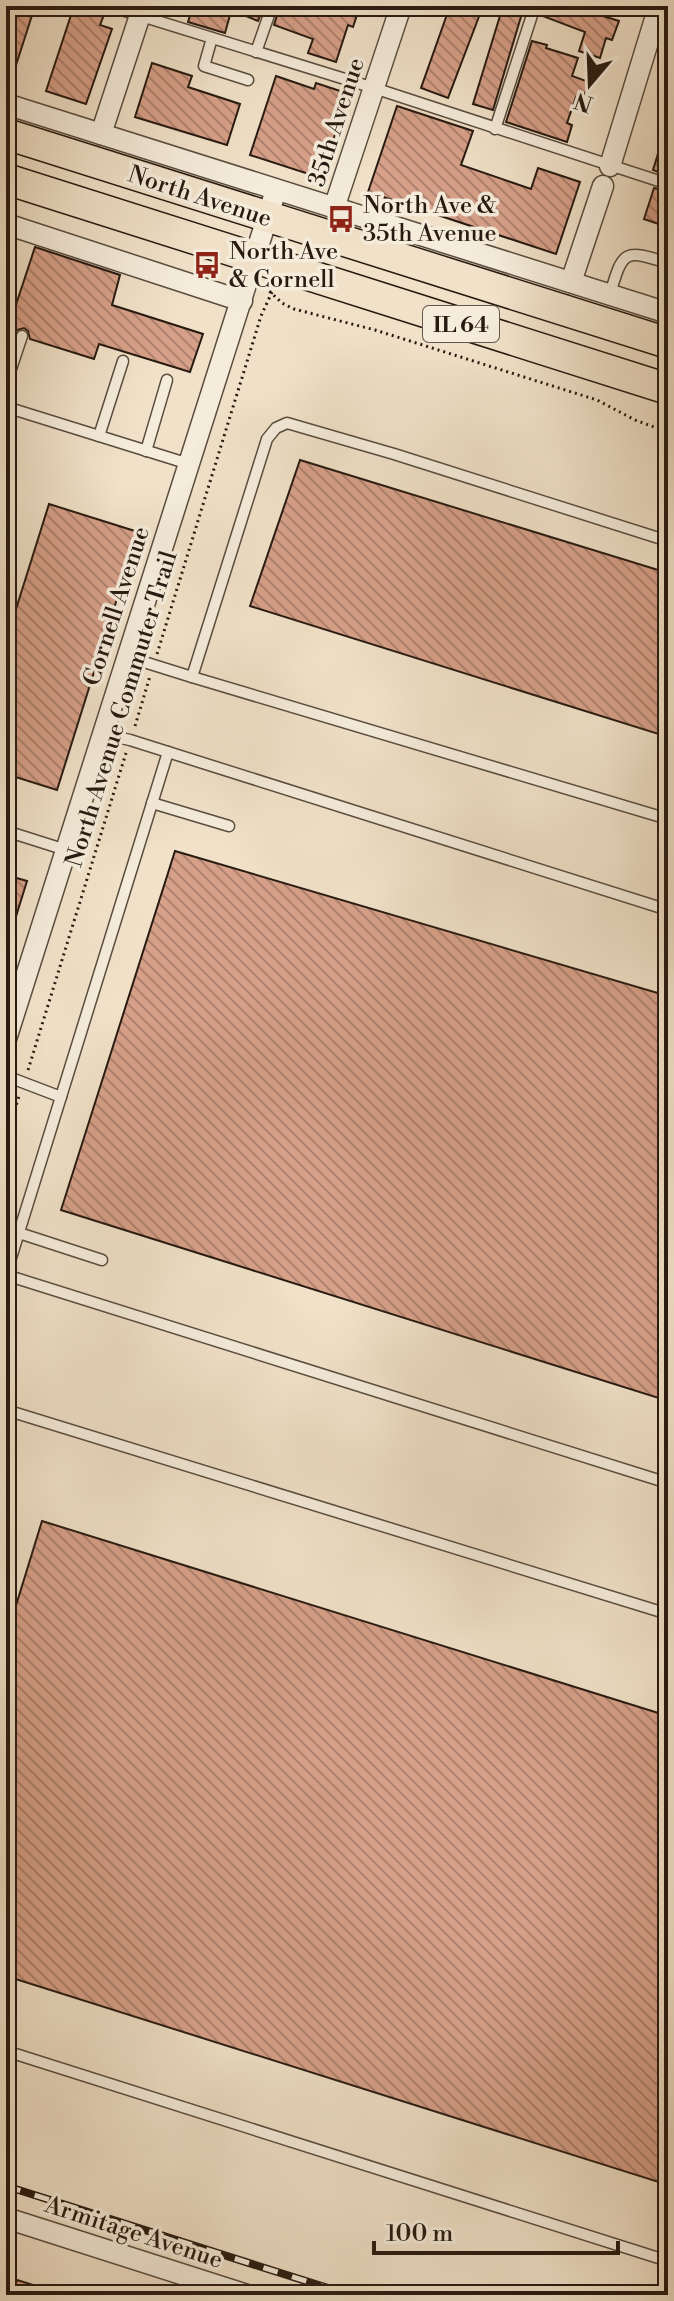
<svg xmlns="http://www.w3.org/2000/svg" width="674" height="2301" viewBox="0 0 674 2301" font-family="'Libre Bodoni',serif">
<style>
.building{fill:url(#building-back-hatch);stroke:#271a11;stroke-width:2}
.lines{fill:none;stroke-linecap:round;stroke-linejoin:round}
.lane-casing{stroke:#594c3f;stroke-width:13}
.street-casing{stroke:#594c3f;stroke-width:23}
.primary-casing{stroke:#271a11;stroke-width:33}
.path{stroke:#271a11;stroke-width:3;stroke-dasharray:2 4;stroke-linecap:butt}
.lane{stroke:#f5ecdb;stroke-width:10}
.street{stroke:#f5ecdb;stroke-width:20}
.primary{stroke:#f0e1c8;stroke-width:30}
.rail-casing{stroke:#271a11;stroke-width:8}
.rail{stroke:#f5ecdb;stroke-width:5;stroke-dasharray:15;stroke-linecap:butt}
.labels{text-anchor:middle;stroke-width:7;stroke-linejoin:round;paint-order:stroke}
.shield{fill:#f5ecdb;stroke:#65594e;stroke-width:2}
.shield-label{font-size:22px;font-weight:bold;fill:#271a11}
.street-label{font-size:24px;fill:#271a11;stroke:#f5ecdb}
.poi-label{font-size:24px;fill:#271a11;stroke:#f5ecdb;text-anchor:start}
</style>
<defs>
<pattern id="building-back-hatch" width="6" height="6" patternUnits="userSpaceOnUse" patternTransform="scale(2)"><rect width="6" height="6" fill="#d7a089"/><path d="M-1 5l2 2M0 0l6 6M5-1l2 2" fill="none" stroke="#ae826f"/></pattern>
</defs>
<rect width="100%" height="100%" fill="#f0e1c8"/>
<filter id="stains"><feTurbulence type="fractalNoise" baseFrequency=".0025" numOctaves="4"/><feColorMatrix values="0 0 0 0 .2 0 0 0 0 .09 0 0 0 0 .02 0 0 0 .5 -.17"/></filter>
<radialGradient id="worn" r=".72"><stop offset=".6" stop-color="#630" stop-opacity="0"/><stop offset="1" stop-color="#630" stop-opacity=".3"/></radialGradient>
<g class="building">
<polygon points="6,6 35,6 9,87 6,86"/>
<polygon points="74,6 104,15 100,25 112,29 86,104 46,91"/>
<polygon points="193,6 230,15 225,33 188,22"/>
<polygon points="222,6 264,6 258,21"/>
<polygon points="280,6 360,6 353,27 348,25 336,62 308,53 313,39 274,25"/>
<polygon points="450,6 483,6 448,98 421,88"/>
<polygon points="503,6 527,6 525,10 523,10 493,110 473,104"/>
<polygon points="543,6 571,6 619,21 612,40 606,38 600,58 579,51 585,32 540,15"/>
<polygon points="532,41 547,45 546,48 578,58 572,76 589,82 583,99 576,97 567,123 572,125 567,142 506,122"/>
<polygon points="152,63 192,76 188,87 240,104 227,145 135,117"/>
<polygon points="276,76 314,89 316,83 343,92 335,118 340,119 321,178 250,155"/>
<polygon points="397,106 473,131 461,165 531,189 538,168 580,182 556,254 368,192"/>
<polygon points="665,131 668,131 668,176 653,170"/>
<polygon points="654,188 668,192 668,227 644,219"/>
<polygon points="35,247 120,275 112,305 203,334 190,372 99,344 94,359 30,339 28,331 24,328 17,330 14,334 7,332"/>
<polygon points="300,460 668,573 668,737 250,606"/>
<polygon points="49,504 138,532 57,790 6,774 6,641"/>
<polygon points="175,851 668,996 668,1401 61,1210"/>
<polygon points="6,875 27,881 9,939 6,939"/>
<polygon points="42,1521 668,1716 668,2185 6,1976 6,1638"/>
<polygon points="17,2280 56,2292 55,2295 12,2295"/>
</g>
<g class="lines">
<g class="lane-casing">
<g id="lane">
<polyline points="109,6 374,88 668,184"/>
<polyline points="212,38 204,66 248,80"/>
<polyline points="256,52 272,6"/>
<polyline points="495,129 535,6"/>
<path d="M 610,294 C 623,250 624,249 668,263"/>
<polyline points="6,384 22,336"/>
<polyline points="6,407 189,464"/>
<polyline points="99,436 123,361"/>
<polyline points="146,451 167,380"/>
<polyline points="128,657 192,677 267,439 276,428 287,423 394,454 668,541"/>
<polyline points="192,677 668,819"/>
<polyline points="103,734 130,740 668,910"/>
<polyline points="152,803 229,826"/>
<polyline points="6,831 66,850"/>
<polyline points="6,1076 61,1097"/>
<polyline points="19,1233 102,1260"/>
<polyline points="6,1274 168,752"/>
<polyline points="6,1275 668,1483"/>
<polyline points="6,1410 668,1614"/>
<polyline points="6,2051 668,2261"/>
</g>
</g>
<g class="street-casing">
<g id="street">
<polyline points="6,104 668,313"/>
<polyline points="101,134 143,6"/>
<polyline points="610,166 659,6"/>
<polyline points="334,208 401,6"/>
<polyline points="6,224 242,301"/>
<polyline points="571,282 603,186"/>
<polyline points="6,1039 276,190"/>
<polyline points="6,2218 247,2295"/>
</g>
</g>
<g class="primary-casing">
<g id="primary">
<polyline points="6,134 668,343"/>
<polyline points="6,179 668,389"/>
</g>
</g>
<g class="path">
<polyline points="265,287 282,303 294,309 375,330 597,400 635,420 668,432"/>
<polyline points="157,654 261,316 272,292"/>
<polyline points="135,726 150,676"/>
<polyline points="28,1070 126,753"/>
<polyline points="6,1139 19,1096"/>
</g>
<use href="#lane" class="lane"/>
<use href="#street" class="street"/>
<use href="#primary" class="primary"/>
<g class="rail-casing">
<polyline id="rail" points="6,2186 350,2295"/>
</g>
<use href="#rail" class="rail"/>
</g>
<defs>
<g id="bus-bare" transform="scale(2.16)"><path d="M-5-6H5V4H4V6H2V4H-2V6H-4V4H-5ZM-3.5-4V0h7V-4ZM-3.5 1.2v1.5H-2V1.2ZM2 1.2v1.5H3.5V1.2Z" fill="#8f2418" stroke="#f5ecdb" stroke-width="2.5" paint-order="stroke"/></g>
</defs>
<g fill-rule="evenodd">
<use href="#bus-bare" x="341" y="219"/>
<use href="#bus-bare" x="207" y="265"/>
</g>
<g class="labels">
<rect class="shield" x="423" y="306" width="76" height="36" rx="6"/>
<g class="shield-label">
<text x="461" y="332">IL 64</text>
</g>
<g class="street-label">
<text transform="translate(336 122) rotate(-72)" y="8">35th Avenue</text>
<text transform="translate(200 196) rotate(18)" y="8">North Avenue</text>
<text transform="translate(116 606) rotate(-72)" y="8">Cornell Avenue</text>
<text transform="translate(121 709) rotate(-73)" y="8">North Avenue Commuter Trail</text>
<text transform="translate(134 2232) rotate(18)" y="8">Armitage Avenue</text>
</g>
<g class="poi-label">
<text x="363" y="213">North Ave &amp;<tspan x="363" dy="28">35th Avenue</tspan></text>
<text x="229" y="259">North Ave<tspan x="229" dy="28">&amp; Cornell</tspan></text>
</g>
</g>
<rect width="674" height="2301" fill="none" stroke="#f0e1c8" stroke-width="32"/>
<rect x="8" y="8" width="658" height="2285" fill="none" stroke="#271a11" stroke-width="4"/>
<rect x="16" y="16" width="642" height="2269" fill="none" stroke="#271a11" stroke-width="2"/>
<g transform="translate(590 84) rotate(199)" stroke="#f5ecdb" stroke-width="6" paint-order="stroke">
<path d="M0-6L14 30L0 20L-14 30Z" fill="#271a11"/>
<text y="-12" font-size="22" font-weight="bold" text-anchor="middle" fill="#271a11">N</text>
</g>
<path d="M374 2241v12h244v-12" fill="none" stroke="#271a11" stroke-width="4"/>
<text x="386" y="2241" font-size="24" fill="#271a11" stroke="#f5ecdb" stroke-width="6" paint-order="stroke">100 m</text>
<rect width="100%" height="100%" filter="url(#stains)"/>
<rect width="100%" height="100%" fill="url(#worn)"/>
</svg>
